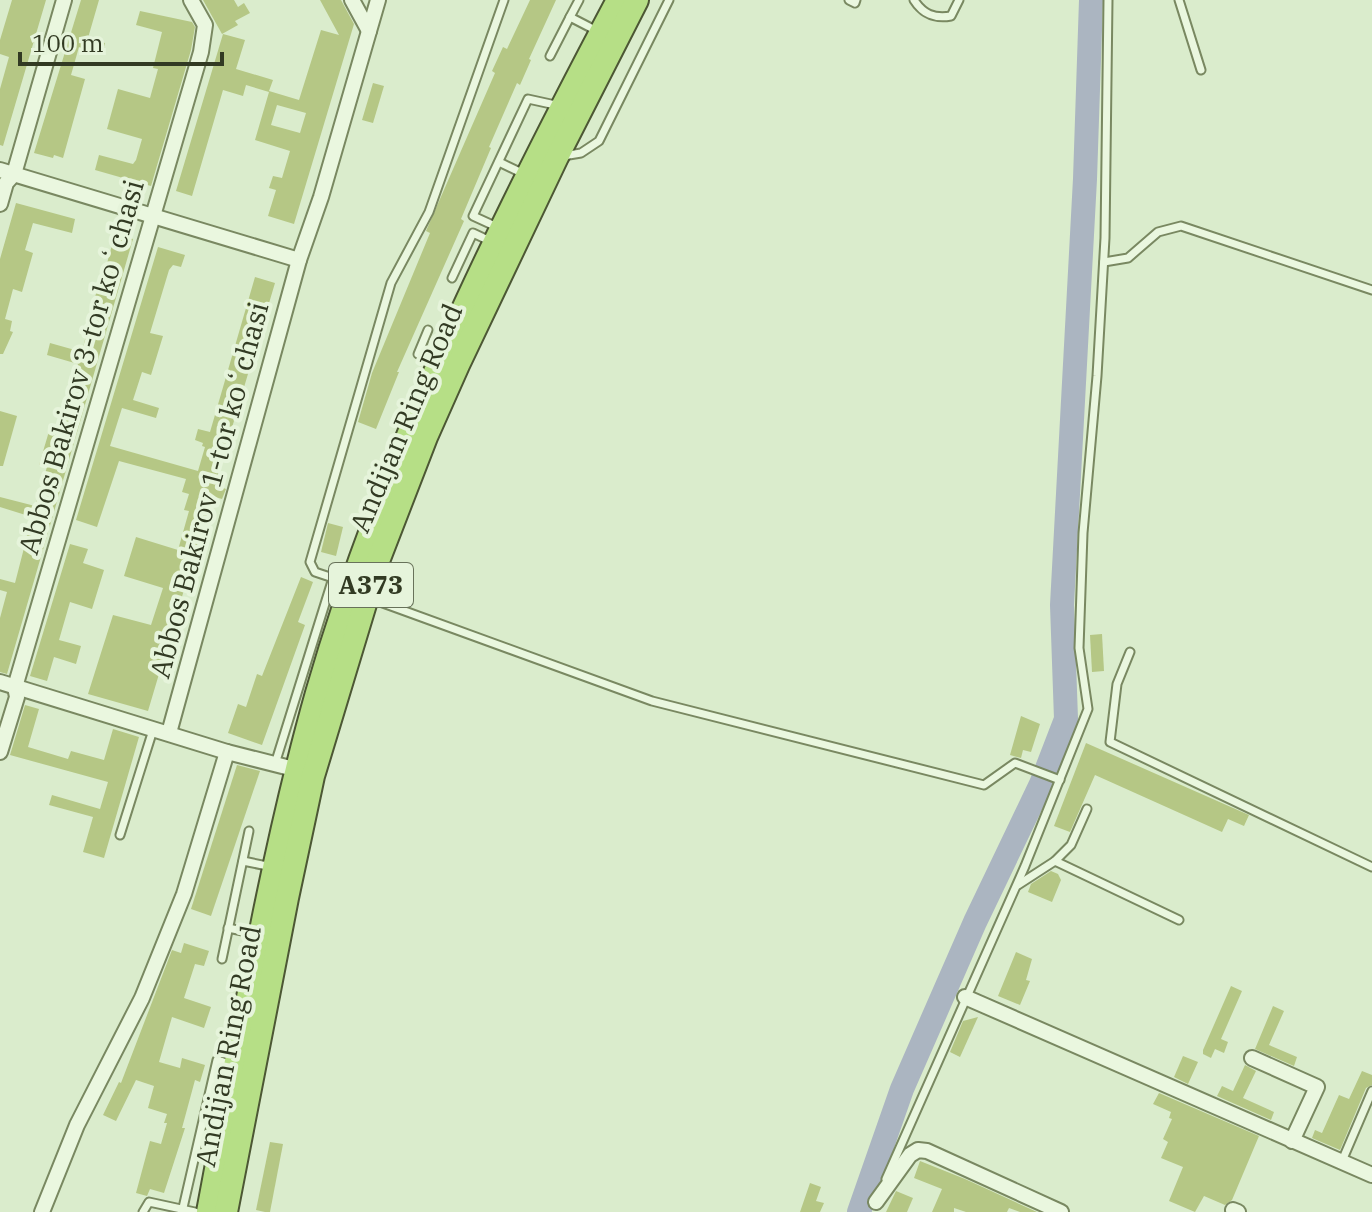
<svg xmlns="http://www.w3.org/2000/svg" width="1372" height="1212" viewBox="0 0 1372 1212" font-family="'IBM Plex Serif',serif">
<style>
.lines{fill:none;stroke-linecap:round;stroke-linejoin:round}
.river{stroke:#abb5c1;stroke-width:24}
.building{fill:#b5c785;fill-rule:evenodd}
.service-casing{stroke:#798861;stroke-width:11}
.minor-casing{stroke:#798861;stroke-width:18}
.trunk-casing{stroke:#4c5734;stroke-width:26}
.service{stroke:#eaf7df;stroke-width:7}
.minor{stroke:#eaf7df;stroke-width:14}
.trunk{stroke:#b6df86;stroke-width:22}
.labels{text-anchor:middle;stroke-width:8;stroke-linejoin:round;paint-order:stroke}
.shield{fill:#e6f4db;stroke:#68725a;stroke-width:2}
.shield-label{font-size:26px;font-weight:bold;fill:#323a23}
.street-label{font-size:28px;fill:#323a23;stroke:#e6f4db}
</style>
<rect width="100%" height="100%" fill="#daeccc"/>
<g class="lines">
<polyline class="river" points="859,1212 902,1089 975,922 1041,784 1066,719 1062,605 1085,179 1091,0"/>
</g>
<g class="building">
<polygon points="12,0 46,0 3,146 0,145 0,89 9,57 0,54 0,40"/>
<polygon points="81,0 99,0 88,38 105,43 102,53 79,47 71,75 85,79 63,158 54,155 53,158 34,153"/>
<polygon points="203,0 234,0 238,7 244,3 250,13 235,21 238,25 222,34"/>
<path d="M 320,0 L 341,0 L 354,24 L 294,224 L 268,216 L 276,190 L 269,188 L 273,176 L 282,178 L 290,151 L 255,140 L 269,92 L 246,85 L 243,96 L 223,90 L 192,196 L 176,191 L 223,34 L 245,40 L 236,69 L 273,80 L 269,91 L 299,100 L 321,30 L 339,35 ZM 277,105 L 306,113 L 300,133 L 271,125 Z"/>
<polygon points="530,0 556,0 529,59 531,60 520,85 517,83 489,147 491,148 461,219 464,221 397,372 399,372 376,429 358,422 372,373 430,233 426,231 495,73 492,71 503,47 507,49"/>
<polygon points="140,11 192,22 195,27 191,50 151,186 95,170 99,155 133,164 136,160 142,139 107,129 118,89 150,98 158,69 153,68 162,32 136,25"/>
<polygon points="373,83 384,86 373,123 362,120"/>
<polygon points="16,203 75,219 72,233 33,223 25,250 33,253 22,292 13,289 5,319 12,321 10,331 13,332 3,354 0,354 0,259"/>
<polygon points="115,234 133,239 7,674 0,672 0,618 7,592 0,590 0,579 15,583 32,517 0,507 0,497 35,506 47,467 39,465 50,428 59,430 78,364 47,355 50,343 82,352 100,277 103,278"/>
<polygon points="158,247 185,255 181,267 173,265 169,270 150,333 163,336 151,375 142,372 133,400 159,408 156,418 122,408 110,446 198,471 205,447 202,446 203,443 195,440 198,429 210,432 255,277 275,283 217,478 220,479 218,486 226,489 222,499 215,497 209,517 206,516 148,711 88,694 113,615 151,625 163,588 124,576 136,537 178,550 189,511 184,510 189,494 182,492 186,479 119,461 97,527 76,520"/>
<polygon points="0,411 17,416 3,466 0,466"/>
<polygon points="328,523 343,527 336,556 321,552"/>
<polygon points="70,544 88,549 83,563 104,570 92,609 70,602 59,640 81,646 76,664 54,657 47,681 30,676"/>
<polygon points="301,577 313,582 298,622 305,625 262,745 228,733 238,704 246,707 257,674 262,676"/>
<polygon points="1102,634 1104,671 1092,672 1090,635"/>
<polygon points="25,705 39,709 28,747 68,759 71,751 104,760 113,729 139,737 104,858 83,852 93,817 49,805 52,795 100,809 108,782 10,755"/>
<polygon points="1021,716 1040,724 1031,752 1023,750 1021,758 1010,755"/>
<polygon points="1086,743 1249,815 1244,826 1228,819 1222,832 1095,775 1070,832 1054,826"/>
<polygon points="237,765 260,771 211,916 191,909"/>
<polygon points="1051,871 1058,874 1061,880 1052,902 1028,892 1031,884"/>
<polygon points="184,943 209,951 204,966 195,964 184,998 211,1007 204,1028 172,1017 159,1062 180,1068 182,1058 205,1065 200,1082 195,1080 182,1128 185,1128 164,1193 150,1189 147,1196 136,1193 150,1141 161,1144 167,1123 164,1123 167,1114 148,1108 154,1086 136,1080 116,1121 103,1115 119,1082 121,1083 172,950 181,953"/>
<polygon points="1016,952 1032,959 1026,980 1030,981 1020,1005 998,996"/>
<polygon points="1231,986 1242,991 1221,1039 1228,1042 1224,1053 1215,1049 1211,1058 1203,1054 1203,1050"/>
<polygon points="1273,1006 1284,1011 1269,1045 1297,1057 1294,1066 1255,1049"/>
<polygon points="978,1017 960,1057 950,1052 963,1021"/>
<polygon points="1183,1056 1198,1062 1188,1084 1174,1077"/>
<polygon points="1245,1065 1256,1071 1243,1098 1274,1112 1271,1120 1217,1096 1222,1086 1233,1091"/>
<polygon points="1362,1071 1372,1075 1372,1085 1366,1088 1340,1150 1312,1138 1315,1130 1322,1133 1339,1095 1349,1099"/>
<polygon points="1159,1093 1259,1136 1232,1200 1225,1205 1204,1196 1195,1212 1169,1201 1183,1167 1161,1158 1168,1142 1163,1139 1172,1119 1169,1118 1171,1112 1153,1104"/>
<polygon points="270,1142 283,1144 270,1212 265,1212 256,1210"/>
<polygon points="920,1161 965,1179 1037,1212 1020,1212 1009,1208 1007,1212 966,1212 954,1208 954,1212 932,1212 942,1189 914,1178"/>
<polygon points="810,1183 821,1187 816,1201 824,1203 820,1212 800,1212"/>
<polygon points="896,1191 913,1198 907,1212 886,1212"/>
</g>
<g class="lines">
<g class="service-casing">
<g id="service">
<polyline points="849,0 855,3 856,0"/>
<path d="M 914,0 C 923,14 934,19 951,16 L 959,0"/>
<polyline points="1179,0 1201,70"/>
<polyline points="570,17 579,0"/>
<polyline points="550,56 570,17 599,32"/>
<polyline points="563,156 581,153 599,141 669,0"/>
<polyline points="499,162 526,175"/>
<polyline points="497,227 473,216 528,99 560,106"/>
<polyline points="1104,262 1128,258 1158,232 1181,226 1372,290"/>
<polyline points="452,278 473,233 490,241"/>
<polyline points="428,330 418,354 437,363"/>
<polyline points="369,598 652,701 984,785 1015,763 1060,780"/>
<polyline points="1130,652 1117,684 1110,742 1372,867"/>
<polyline points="275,764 333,578 315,572 310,562 391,283 429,212 504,0"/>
<polyline points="120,835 153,730"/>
<polyline points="243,861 272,867"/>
<polyline points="1055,861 1071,845 1087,809"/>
<polyline points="1018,885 1055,861 1179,920"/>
<polyline points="228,928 257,934"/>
<polyline points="222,959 249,831"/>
<polyline points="1342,1161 1372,1091"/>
<polyline points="886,1179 1025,866 1088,709 1079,648 1083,533 1097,376 1105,238 1108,0"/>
<polyline points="143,1212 149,1202 195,1212"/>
<polyline points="182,1212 217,1060 231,1064"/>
</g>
</g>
<g class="minor-casing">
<g id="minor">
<polyline points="352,0 369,31"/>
<polyline points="0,170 299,260"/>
<polyline points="0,204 6,183 14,174 64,0"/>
<polyline points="0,682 227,752 298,770"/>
<polyline points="169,733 299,260 321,197 378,0"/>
<polyline points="0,752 17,697 15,687 201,52 205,25 191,0"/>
<polyline points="965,997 1372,1175"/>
<polyline points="1252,1058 1317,1087 1292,1141"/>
<polyline points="876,1202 910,1155 918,1150 927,1151 1061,1212"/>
<polyline points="1233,1210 1238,1212"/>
<polyline points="42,1212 77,1125 142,998 184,894 227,752"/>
</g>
</g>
<g class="trunk-casing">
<g id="trunk">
<path d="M 208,1212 C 241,1039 269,863 317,693 C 387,451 500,222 618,0"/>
<polyline points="226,1212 287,898 313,776 378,561 426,437 458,365 557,157 637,0"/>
</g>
</g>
<use href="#service" class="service"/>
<use href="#minor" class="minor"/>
<use href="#trunk" class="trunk"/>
</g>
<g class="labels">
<rect class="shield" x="329" y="563" width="84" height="44" rx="6"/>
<g class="shield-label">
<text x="371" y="594">A373</text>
</g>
<g class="street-label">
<text transform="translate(81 367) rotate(-74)" y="10">Abbos Bakirov 3-tor koʻchasi</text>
<text transform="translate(406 418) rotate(-67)" y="10">Andijan Ring Road</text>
<text transform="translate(209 490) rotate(-75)" y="10">Abbos Bakirov 1-tor koʻchasi</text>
<text transform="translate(228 1046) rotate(-79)" y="10">Andijan Ring Road</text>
</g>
</g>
<path d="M20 52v12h202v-12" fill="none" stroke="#323a23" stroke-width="4"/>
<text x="32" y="52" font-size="24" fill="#323a23" stroke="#e6f4db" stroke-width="6" paint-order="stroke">100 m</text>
</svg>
